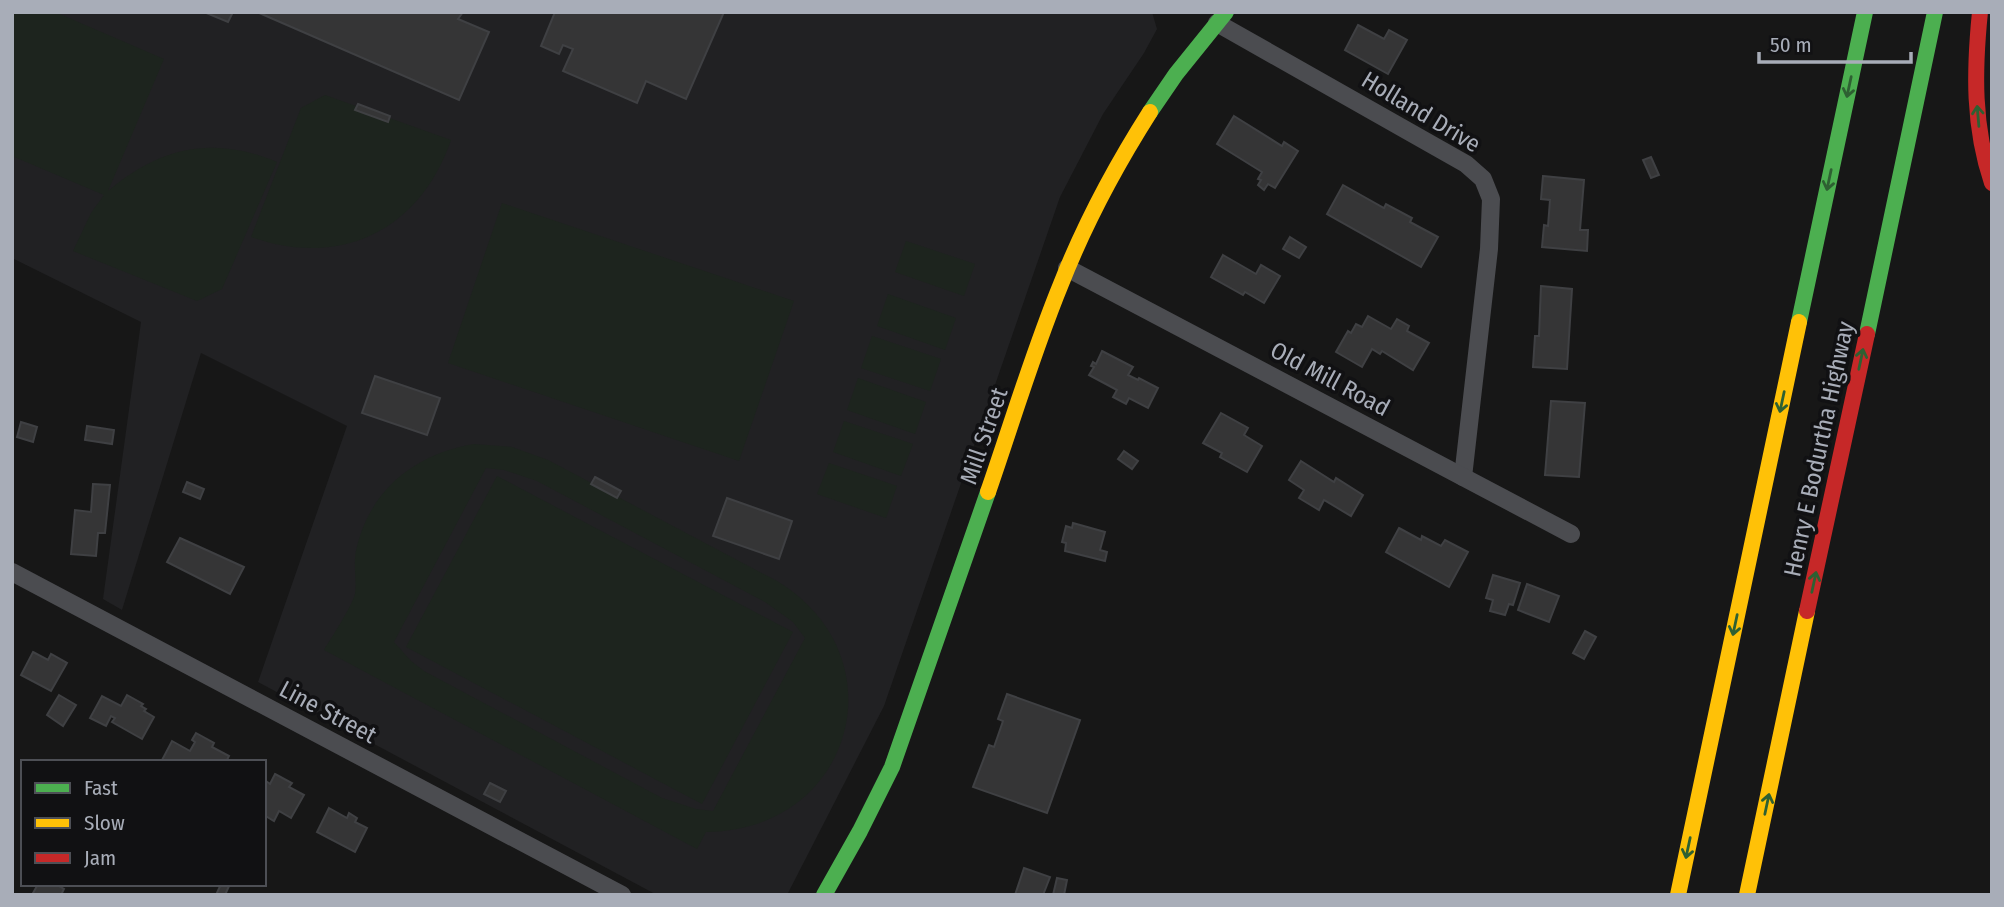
<svg xmlns="http://www.w3.org/2000/svg" width="2004" height="907" viewBox="0 0 2004 907" font-family="'Fira Sans Condensed',sans-serif">
<style>
.built{fill:#212123}
.green{fill:#1d241e;fill-rule:evenodd}
.building{fill:#353536;stroke:#3f4043;stroke-width:2}
.lines{fill:none;stroke-linecap:round;stroke-linejoin:round}
.street{stroke:#4b4c50;stroke-width:18}
.fast{stroke:#4caf50;stroke-width:16}
.slow{stroke:#ffc107;stroke-width:16}
.jam{stroke:#c62828;stroke-width:16}
.oneway{stroke:#2e6032}
.labels{text-anchor:middle;stroke-width:7;stroke-linejoin:round;paint-order:stroke}
.street-label{font-size:24px;fill:#a8adb8;stroke:#111113}
</style>
<rect width="100%" height="100%" fill="#171717"/>
<polygon class="built" points="12,12 1152,12 1157,29 1144,53 1103,114 1060,197 884,706 787,895 657,895 258,682 347,426 201,353 122,610 103,599 141,322 12,258"/>
<g class="green">
<path d="M 12,12 L 55,12 L 164,59 L 108,191 C 160,147 213,135 277,162 L 222,289 L 197,301 L 73,251 L 91,213 L 104,195 L 12,156 Z"/>
<path d="M 325,95 L 451,140 C 420,230 341,269 251,237 L 301,108 Z"/>
<polygon points="502,203 794,301 739,461 448,363"/>
<polygon points="906,241 975,264 964,296 895,272"/>
<polygon points="888,294 956,318 945,350 877,326"/>
<polygon points="872,336 941,359 930,391 861,368"/>
<polygon points="858,378 926,402 915,434 847,410"/>
<polygon points="844,421 913,444 901,476 833,452"/>
<path d="M 474,444 L 512,447 L 548,460 L 777,581 C 902,657 853,831 706,832 L 697,849 L 324,650 C 332,637 352,606 355,594 C 357,580 353,565 356,551 C 369,490 415,454 474,444 ZM 486,468 L 504,470 L 537,481 L 765,602 L 793,622 L 805,638 L 713,811 L 696,809 L 662,798 L 424,671 L 411,661 L 394,642 Z"/>
<polygon points="829,463 897,486 886,518 817,494"/>
<polygon points="497,476 793,632 702,804 406,647"/>
</g>
<g class="building">
<polygon points="204,12 233,12 228,22"/>
<polygon points="257,12 463,12 458,19 489,32 459,100"/>
<polygon points="555,12 724,12 686,99 646,81 637,103 563,71 573,49 563,45 559,54 541,46"/>
<polygon points="1358,25 1384,39 1389,30 1407,40 1388,74 1345,50"/>
<polygon points="358,104 390,116 388,122 355,110"/>
<polygon points="1234,116 1282,146 1284,142 1298,151 1275,188 1268,184 1264,190 1258,185 1261,180 1258,179 1262,172 1217,144"/>
<polygon points="1651,157 1659,175 1651,178 1643,160"/>
<polygon points="1543,176 1584,180 1580,230 1588,230 1587,251 1542,247 1544,225 1548,226 1550,200 1541,199"/>
<polygon points="1343,185 1384,208 1386,204 1412,218 1410,222 1438,237 1421,267 1327,214"/>
<polygon points="1290,237 1306,247 1299,258 1283,249"/>
<polygon points="1223,255 1256,274 1261,265 1280,276 1264,303 1245,292 1243,295 1211,277"/>
<polygon points="1541,286 1572,289 1567,369 1533,367 1535,336 1539,336"/>
<polygon points="1368,316 1391,329 1397,319 1409,326 1407,331 1429,343 1413,370 1382,351 1380,354 1372,349 1362,367 1336,352 1348,331 1351,333 1356,324 1362,327"/>
<polygon points="1102,351 1133,367 1128,375 1138,380 1139,378 1158,388 1148,408 1129,398 1126,404 1113,397 1117,390 1089,375 1094,367 1091,366 1093,362 1096,364"/>
<polygon points="375,376 440,398 427,435 362,413"/>
<polygon points="1551,401 1585,403 1579,477 1545,475"/>
<polygon points="1221,413 1248,428 1244,435 1262,446 1247,472 1220,457 1222,453 1203,443"/>
<polygon points="21,422 37,427 33,442 17,437"/>
<polygon points="87,426 114,430 112,444 85,440"/>
<polygon points="1124,451 1138,461 1132,469 1118,459"/>
<polygon points="1301,461 1334,482 1336,478 1363,495 1351,516 1324,500 1319,510 1299,498 1304,490 1289,480"/>
<polygon points="595,477 621,491 617,498 591,484"/>
<polygon points="187,482 204,489 200,499 183,492"/>
<polygon points="93,484 110,485 105,533 98,533 96,556 71,554 75,510 91,512"/>
<polygon points="727,498 792,521 779,559 713,536"/>
<polygon points="1073,523 1105,532 1100,550 1107,552 1105,561 1065,551 1066,543 1062,542 1066,526 1072,528"/>
<polygon points="1399,528 1421,540 1422,536 1441,546 1445,540 1468,552 1449,587 1386,552"/>
<polygon points="180,538 244,567 230,594 167,562"/>
<polygon points="1493,575 1520,583 1513,605 1509,604 1505,615 1490,611 1493,600 1486,598"/>
<polygon points="1527,584 1559,596 1549,622 1518,610"/>
<polygon points="1585,631 1596,637 1584,659 1573,653"/>
<polygon points="33,652 48,660 51,654 67,663 51,691 21,675"/>
<polygon points="1007,694 1080,720 1047,813 973,787 989,745 994,747 1003,721 998,719"/>
<polygon points="59,695 76,705 63,726 47,715"/>
<polygon points="127,695 143,704 141,706 146,709 144,711 154,717 142,739 112,722 115,718 111,716 106,726 90,718 102,696 121,706"/>
<polygon points="196,733 214,743 212,747 229,756 226,762 161,762 172,741 190,751 195,742 192,740"/>
<polygon points="275,774 292,783 289,787 304,795 291,818 279,811 274,821 264,815 264,786 266,781 270,784"/>
<polygon points="490,783 506,791 500,802 484,794"/>
<polygon points="329,808 347,818 349,813 357,818 355,822 367,828 355,852 317,832"/>
<polygon points="1024,868 1050,877 1043,895 1015,895"/>
<polygon points="1057,878 1067,880 1064,895 1053,895"/>
<polygon points="38,884 55,884 64,889 61,895 32,895"/>
<polygon points="221,884 230,884 225,895 216,895"/>
</g>
<g class="lines">
<g class="street">
<polyline points="1217,23 1466,164 1483,179 1491,199 1489,249 1463,477"/>
<polyline points="1067,268 1571,534"/>
<polyline points="12,572 622,895"/>
</g>
<g class="fast">
<polyline points="1150,112 1176,74 1226,12"/>
<polyline points="1799,322 1865,12"/>
<polyline points="1867,334 1935,12"/>
<polyline points="824,895 860,831 892,767 988,492"/>
</g>
<g class="slow">
<path d="M 988,492 C 1012,423 1033,352 1061,284 C 1085,223 1115,167 1150,112"/>
<polyline points="1678,895 1799,322"/>
<polyline points="1747,895 1807,611"/>
</g>
<g class="jam">
<path d="M 1980,12 C 1974,71 1973,127 1992,183"/>
<polyline points="1807,611 1867,334"/>
</g>
</g>
<defs><path id="oneway-shaft" d="M-6 0H5M1.5-3L5.5 0L1.5 3" fill="none" stroke-width="1.6" stroke-linecap="round" stroke-linejoin="round" transform="scale(1.75)"/></defs>
<g class="oneway">
<use href="#oneway-shaft" transform="translate(1849 87) rotate(102)"/>
<use href="#oneway-shaft" transform="translate(1978 116) rotate(-95)"/>
<use href="#oneway-shaft" transform="translate(1829 180) rotate(102)"/>
<use href="#oneway-shaft" transform="translate(1861 359) rotate(-78)"/>
<use href="#oneway-shaft" transform="translate(1782 402) rotate(102)"/>
<use href="#oneway-shaft" transform="translate(1814 582) rotate(-78)"/>
<use href="#oneway-shaft" transform="translate(1735 625) rotate(102)"/>
<use href="#oneway-shaft" transform="translate(1767 804) rotate(-78)"/>
<use href="#oneway-shaft" transform="translate(1688 848) rotate(102)"/>
</g>
<g class="labels">
<g class="street-label">
<text transform="translate(1421 112) rotate(31)" y="8">Holland Drive</text>
<text transform="translate(1330 379) rotate(28)" y="8">Old Mill Road</text>
<text transform="translate(984 436) rotate(-71)" y="8">Mill Street</text>
<text transform="translate(1819 449) rotate(-78)" y="8">Henry E Bodurtha Highway</text>
<text transform="translate(328 712) rotate(28)" y="8">Line Street</text>
</g>
</g>
<rect width="2004" height="907" fill="none" stroke="#a8adb8" stroke-width="28"/>
<rect x="21" y="760" width="245" height="126" fill="#111113" stroke="#4d4f55" stroke-width="2"/>
<rect x="35" y="783" width="35" height="10" fill="#4caf50" stroke="#4d4f55" stroke-width="2"/>
<text x="84" y="795" font-size="21" fill="#a8adb8">Fast</text>
<rect x="35" y="818" width="35" height="10" fill="#ffc107" stroke="#4d4f55" stroke-width="2"/>
<text x="84" y="830" font-size="21" fill="#a8adb8">Slow</text>
<rect x="35" y="853" width="35" height="10" fill="#c62828" stroke="#4d4f55" stroke-width="2"/>
<text x="84" y="865" font-size="21" fill="#a8adb8">Jam</text>
<path d="M1759 52v10h152v-10" fill="none" stroke="#a8adb8" stroke-width="3.5"/>
<text x="1770" y="52" font-size="21" fill="#a8adb8" stroke="#111113" stroke-width="5" paint-order="stroke">50 m</text>
</svg>
